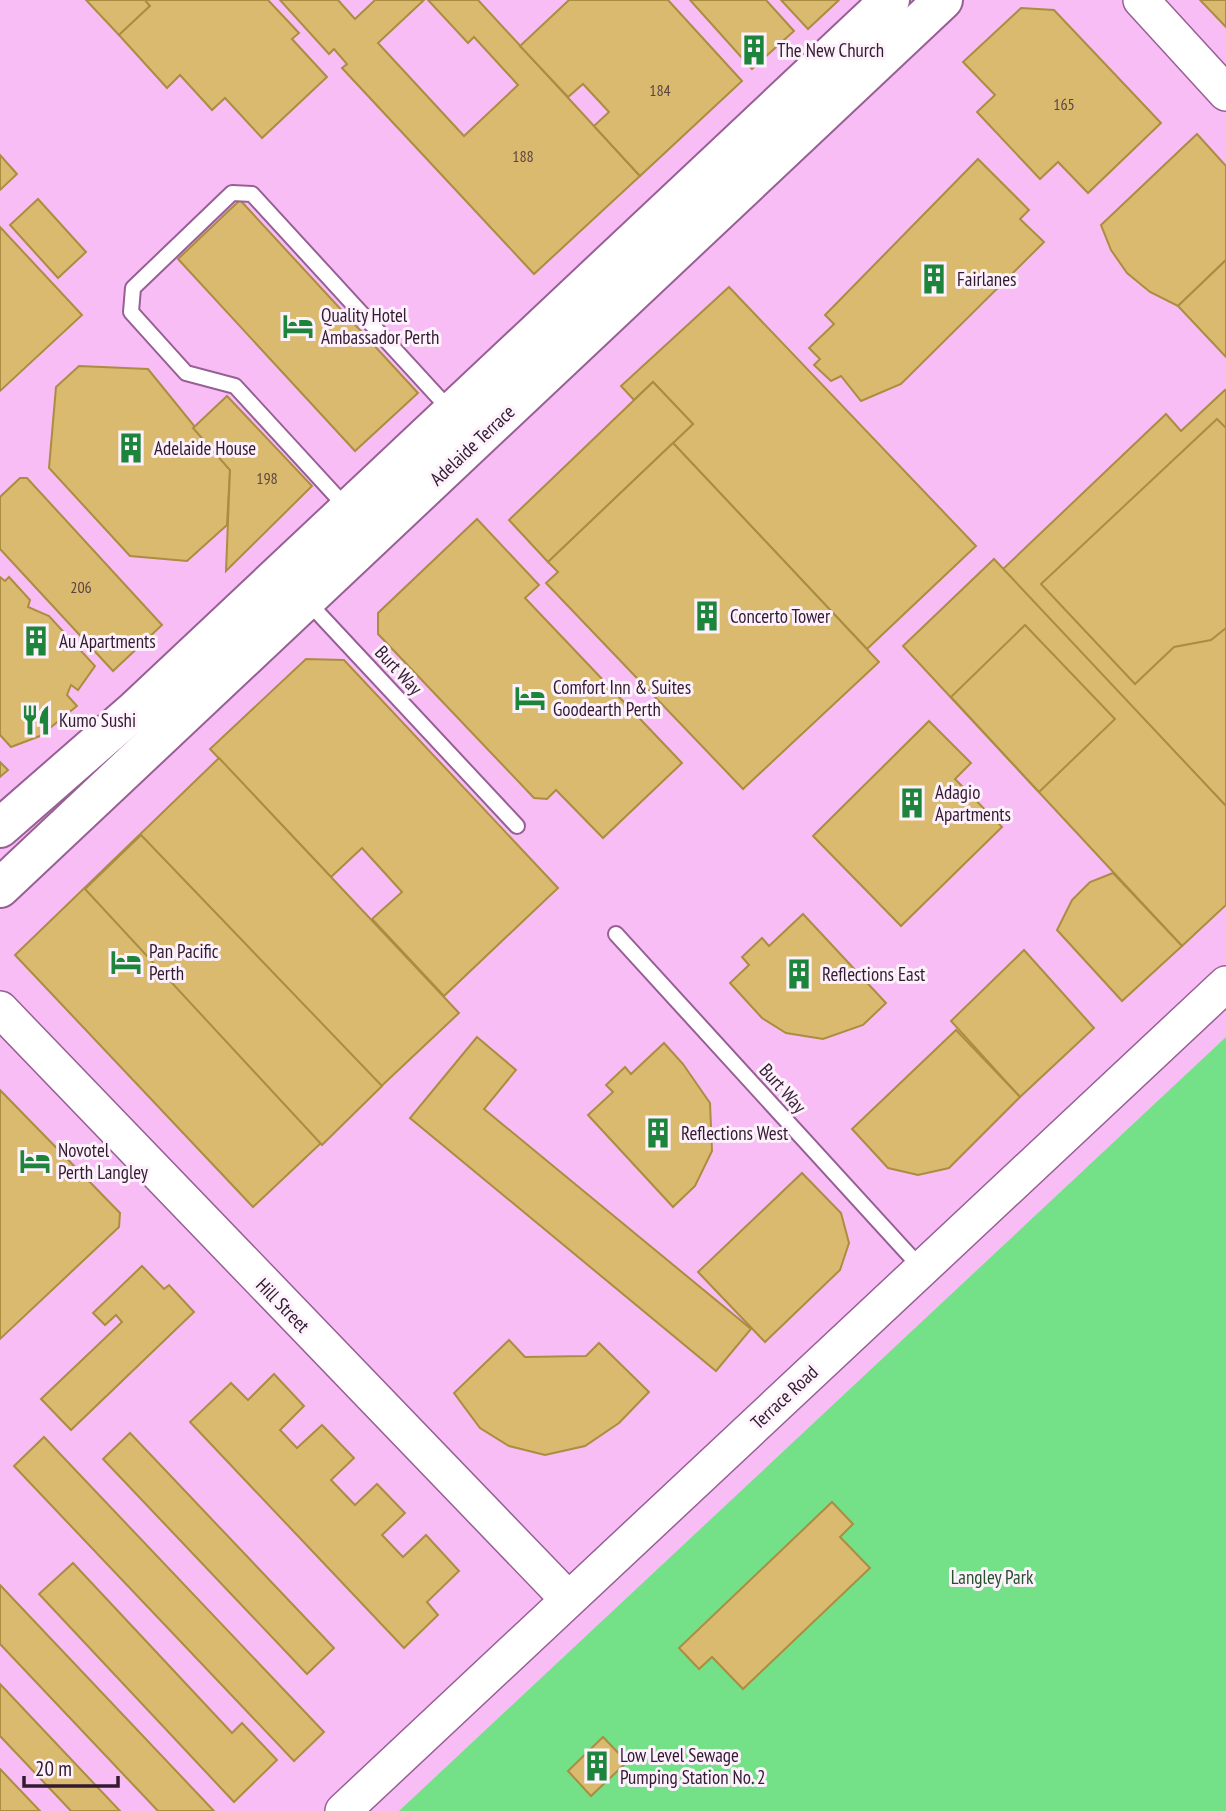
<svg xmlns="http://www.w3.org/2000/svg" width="1226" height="1811" viewBox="0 0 1226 1811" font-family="'PT Sans Narrow',sans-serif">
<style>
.green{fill:#74e088}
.building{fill:#d9ba6f;stroke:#ab8d42;stroke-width:2}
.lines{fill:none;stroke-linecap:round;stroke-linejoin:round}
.service-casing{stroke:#976094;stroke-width:18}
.tertiary-casing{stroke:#976094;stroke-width:38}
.primary-casing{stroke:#976094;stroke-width:42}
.service{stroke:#fff;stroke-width:14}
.tertiary{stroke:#fff;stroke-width:35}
.primary{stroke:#fff;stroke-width:38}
.labels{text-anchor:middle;stroke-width:6;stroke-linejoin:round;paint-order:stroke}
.number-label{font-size:16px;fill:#5c4340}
.poi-label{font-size:19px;fill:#321b31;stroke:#fdf1fc;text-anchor:start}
.street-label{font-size:19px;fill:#321b31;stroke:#fdf1fc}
.park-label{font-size:19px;fill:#25512d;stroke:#fdf1fc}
</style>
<rect width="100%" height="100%" fill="#f9bdf6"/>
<polygon class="green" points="1226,1037 1226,1811 399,1811"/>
<g class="building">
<polygon points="86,0 145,0 150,6 119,35"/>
<polygon points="145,0 268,0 299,33 292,39 327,77 262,138 225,98 212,110 180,75 167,88 119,35 150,6"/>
<polygon points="280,0 338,0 355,19 375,0 424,0 378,43 464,136 518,85 474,37 468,43 428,0 478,0 640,176 534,274 342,68 347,64 334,49 329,54"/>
<polygon points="569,0 668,0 742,81 640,176 594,126 609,112 583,84 568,97 520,46"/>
<polygon points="690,0 766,0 794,31 752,69"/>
<polygon points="781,0 839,0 808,29"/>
<polygon points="1200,0 1226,0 1226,27"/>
<polygon points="1021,8 1054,10 1161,123 1088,193 1058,162 1040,179 977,112 995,95 963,62"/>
<polygon points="1197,134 1226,166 1226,260 1178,306 1150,292 1127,273 1111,250 1101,225"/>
<polygon points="0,155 17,174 0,190"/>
<polygon points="978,159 1029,210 1020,219 1044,242 901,384 861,401 841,376 831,381 814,365 820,359 809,348 834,324 825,315"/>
<polygon points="38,199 86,252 58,278 10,225"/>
<polygon points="240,200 418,393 355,451 178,259"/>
<polygon points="0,227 82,315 0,391"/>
<polygon points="1226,260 1226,357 1178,306"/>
<polygon points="729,287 976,546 867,649 673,443 693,424 653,382 634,400 621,386"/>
<polygon points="79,366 148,369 230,470 227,525 187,561 130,556 49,468 56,387"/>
<polygon points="653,382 693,424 548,562 509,520"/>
<polygon points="1225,390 1226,391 1226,806 1002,570 1166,414 1181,431"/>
<polygon points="227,396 312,486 226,571 230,470 193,428"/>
<polygon points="1217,419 1226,428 1226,628 1211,640 1174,647 1135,684 1041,584"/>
<polygon points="673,443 879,662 743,789 546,583 558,572 548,562"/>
<polygon points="20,478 27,478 162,625 113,671 0,549 0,497"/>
<polygon points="477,519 539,585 525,598 682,763 603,838 556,790 547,799 534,798 378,634 378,613"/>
<polygon points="994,559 1226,806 1226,905 1182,946 903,646"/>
<polygon points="0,577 5,581 9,577 30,600 28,607 49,616 95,666 78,690 71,685 67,695 77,706 40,736 11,747 0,735"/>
<polygon points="1025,625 1115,719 1039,792 951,697"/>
<polygon points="306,659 344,660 558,888 444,996 372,919 402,892 362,848 331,877 210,749"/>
<polygon points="929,721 971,763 955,779 1002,827 901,926 813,836"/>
<polygon points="219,758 459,1013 253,1207 15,955"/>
<polygon points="0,762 8,770 0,777"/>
<polygon points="141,835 382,1086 322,1145 85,889"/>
<polygon points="1113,873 1182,946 1122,1001 1057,930 1072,900 1090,882"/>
<polygon points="803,914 886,1003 863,1025 823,1039 786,1033 762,1018 730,983 749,965 742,957 762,938 769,946"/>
<polygon points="1024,950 1094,1028 1020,1097 951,1021"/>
<polygon points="956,1030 1020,1097 949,1168 918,1175 888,1168 852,1129"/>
<polygon points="477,1037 516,1070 484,1109 751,1329 716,1371 410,1118"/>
<polygon points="664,1043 683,1064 710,1103 712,1151 695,1186 673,1207 588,1115 613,1092 606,1085 625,1067 631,1074"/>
<polygon points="0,1090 120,1213 119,1227 0,1339"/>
<polygon points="802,1173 841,1213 849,1243 840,1270 765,1342 698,1272"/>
<polygon points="142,1266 164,1289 169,1285 194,1312 71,1430 41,1399 122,1322 116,1315 105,1325 93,1313"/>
<polygon points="509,1340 525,1357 586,1356 599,1343 649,1392 619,1423 585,1446 545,1455 509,1446 480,1428 454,1393"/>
<polygon points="274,1374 304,1406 280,1430 297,1448 322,1425 354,1458 331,1480 355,1505 377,1484 405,1513 382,1535 403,1557 426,1535 459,1571 427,1602 438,1615 404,1648 190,1422 231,1383 248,1400"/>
<polygon points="130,1433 334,1648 307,1674 103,1459"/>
<polygon points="44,1437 324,1732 294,1761 14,1466"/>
<polygon points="832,1502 853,1524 840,1537 870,1568 743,1689 712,1657 699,1669 679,1648"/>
<polygon points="73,1563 232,1733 242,1723 277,1760 234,1802 39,1594"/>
<polygon points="0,1585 214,1811 158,1811 0,1644"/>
<polygon points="0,1684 120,1811 71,1811 0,1736"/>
<polygon points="603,1737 627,1762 591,1796 568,1771"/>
<polygon points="0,1769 40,1811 0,1811"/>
</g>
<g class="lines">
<g class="service-casing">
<g id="service">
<polyline points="347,508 235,386 186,373 131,312 133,288 232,193 252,194 451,411"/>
<polyline points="308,602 517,826"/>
<polyline points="616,934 922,1269"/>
</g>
</g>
<g class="tertiary-casing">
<g id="tertiary">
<polyline points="1141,0 1226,93"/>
<polyline points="0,1009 568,1599"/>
<polyline points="343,1811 1226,984"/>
</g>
</g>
<g class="primary-casing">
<g id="primary">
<polyline points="0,828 135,710 890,0"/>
<polyline points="0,888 943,0"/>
</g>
</g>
<use href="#service" class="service"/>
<use href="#tertiary" class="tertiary"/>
<use href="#primary" class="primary"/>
</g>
<defs>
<g id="building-bare" transform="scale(2.415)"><path d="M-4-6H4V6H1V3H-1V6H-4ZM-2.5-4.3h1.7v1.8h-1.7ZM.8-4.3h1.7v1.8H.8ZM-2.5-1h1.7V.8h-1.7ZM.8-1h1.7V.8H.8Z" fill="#1d853b" stroke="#fdf1fc" stroke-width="2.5" paint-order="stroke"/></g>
<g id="hotel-bare" transform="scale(2.415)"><path d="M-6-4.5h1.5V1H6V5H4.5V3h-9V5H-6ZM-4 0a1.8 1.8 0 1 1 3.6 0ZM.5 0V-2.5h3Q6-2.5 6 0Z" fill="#1d853b" stroke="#fdf1fc" stroke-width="2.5" paint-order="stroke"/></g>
<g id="restaurant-bare" transform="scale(2.415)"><path d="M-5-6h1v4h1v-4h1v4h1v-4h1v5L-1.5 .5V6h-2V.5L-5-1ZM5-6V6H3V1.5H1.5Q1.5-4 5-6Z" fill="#1d853b" stroke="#fdf1fc" stroke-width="2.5" paint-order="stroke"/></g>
</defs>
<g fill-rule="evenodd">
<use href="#building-bare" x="754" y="50"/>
<use href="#building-bare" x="934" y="279"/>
<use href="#hotel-bare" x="298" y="326"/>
<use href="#building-bare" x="131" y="448"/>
<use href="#building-bare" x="707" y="616"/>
<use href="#building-bare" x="36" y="641"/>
<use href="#hotel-bare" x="530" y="698"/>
<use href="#restaurant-bare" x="36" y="720"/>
<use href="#building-bare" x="912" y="803"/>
<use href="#hotel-bare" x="126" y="962"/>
<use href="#building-bare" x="799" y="974"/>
<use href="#building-bare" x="658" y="1133"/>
<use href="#hotel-bare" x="35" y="1161"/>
<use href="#building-bare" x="597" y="1766"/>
</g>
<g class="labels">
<g class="number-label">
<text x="660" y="96">184</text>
<text x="1064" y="110">165</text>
<text x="523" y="162">188</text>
<text x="267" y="484">198</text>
<text x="81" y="593">206</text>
</g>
<g class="poi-label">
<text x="777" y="57">The New Church</text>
<text x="957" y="286">Fairlanes</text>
<text x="321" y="322">Quality Hotel<tspan x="321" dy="22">Ambassador Perth</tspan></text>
<text x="154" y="455">Adelaide House</text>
<text x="730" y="623">Concerto Tower</text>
<text x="59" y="648">Au Apartments</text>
<text x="553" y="694">Comfort Inn &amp; Suites<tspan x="553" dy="22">Goodearth Perth</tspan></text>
<text x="59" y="727">Kumo Sushi</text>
<text x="935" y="799">Adagio<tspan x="935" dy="22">Apartments</tspan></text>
<text x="149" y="958">Pan Pacific<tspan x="149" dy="22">Perth</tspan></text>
<text x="822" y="981">Reflections East</text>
<text x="681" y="1140">Reflections West</text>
<text x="58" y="1157">Novotel<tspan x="58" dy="22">Perth Langley</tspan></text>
<text x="620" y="1762">Low Level Sewage<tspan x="620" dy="22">Pumping Station No. 2</tspan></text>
</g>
<g class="street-label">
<text transform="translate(472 445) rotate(-43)" y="7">Adelaide Terrace</text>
<text transform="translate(399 670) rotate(47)" y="7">Burt Way</text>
<text transform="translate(783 1088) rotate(48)" y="7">Burt Way</text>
<text transform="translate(283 1305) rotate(46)" y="7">Hill Street</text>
<text transform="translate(784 1397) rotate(-43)" y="7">Terrace Road</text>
</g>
<g class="park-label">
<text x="992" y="1584">Langley Park</text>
</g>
</g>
<path d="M24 1776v10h94v-10" fill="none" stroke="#321b31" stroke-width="3.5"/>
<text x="35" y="1776" font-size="21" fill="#321b31" stroke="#fdf1fc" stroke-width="5" paint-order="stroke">20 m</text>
</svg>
